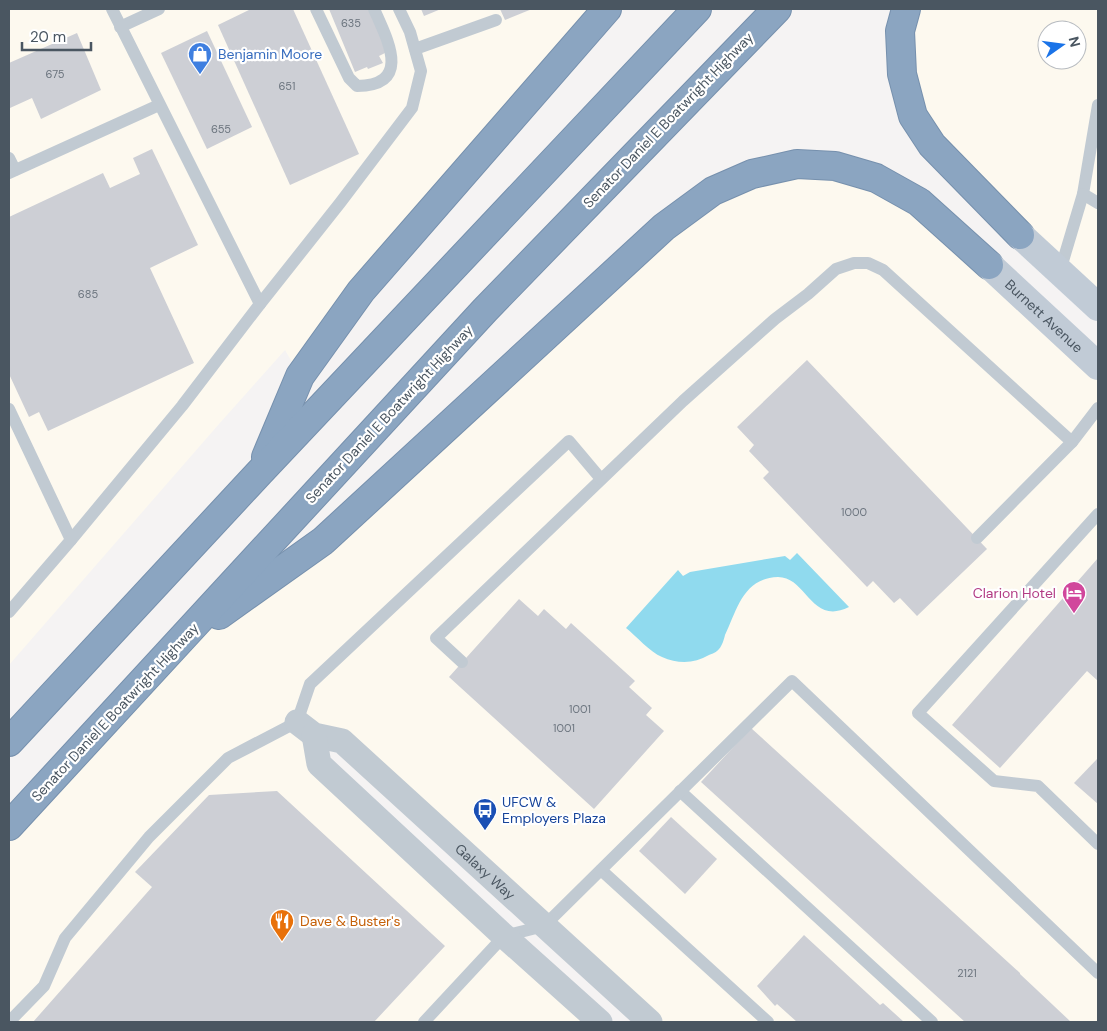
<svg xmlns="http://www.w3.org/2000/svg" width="1107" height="1031" viewBox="0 0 1107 1031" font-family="'DM Sans',sans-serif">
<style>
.commercial{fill:#fdf9ef;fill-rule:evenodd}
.water{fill:#90daee}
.building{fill:#cdcfd5}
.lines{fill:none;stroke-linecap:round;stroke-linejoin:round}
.highway-casing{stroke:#7690ad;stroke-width:30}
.lane{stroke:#c1cad2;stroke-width:12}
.street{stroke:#c1cad2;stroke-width:25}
.secondary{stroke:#c1cbd6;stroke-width:28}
.highway{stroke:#8ba5c1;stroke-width:28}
.labels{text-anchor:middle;stroke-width:4.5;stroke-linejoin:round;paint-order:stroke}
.number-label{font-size:11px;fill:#6b747e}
.shop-label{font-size:14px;fill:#366cbe;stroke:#fff;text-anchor:start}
.street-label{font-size:14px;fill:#4a5661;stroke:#fff}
.hotel-label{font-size:14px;fill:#b23c85;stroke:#fff;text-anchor:end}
.transit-label{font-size:14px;fill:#164399;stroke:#fff;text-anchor:start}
.food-label{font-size:14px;fill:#c56008;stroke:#fff;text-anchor:start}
</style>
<rect width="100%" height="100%" fill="#f5f3f3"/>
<g class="commercial">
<polygon points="9,9 607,9 300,376 285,350 219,424 9,665"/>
<path d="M 906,9 L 1098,9 L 1098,307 L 913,116 ZM 1047,30 L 1077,30 L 1077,60 L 1047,60 Z"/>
<polygon points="752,174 876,178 1098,366 1098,1022 650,1022 342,741 314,735 320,764 600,1022 9,1022 9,826 173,648 323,541 664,227"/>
</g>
<path class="water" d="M 797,553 L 849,607 C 811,626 807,577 778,577 C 743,578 737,610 725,635 C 724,639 722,646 719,649 C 717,652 712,654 709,655 C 694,664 678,664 662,657 C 650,652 636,636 626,628 L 678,570 L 683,576 L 690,572 L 785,556 L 790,560 Z"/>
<g class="building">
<polygon points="251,9 293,9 359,154 290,185 218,25"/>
<polygon points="329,9 369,9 387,52 379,56 383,63 368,69 367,67 355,72"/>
<polygon points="421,9 441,9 424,16"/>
<polygon points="500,9 532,9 505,20"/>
<polygon points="207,31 252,127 207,149 161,53"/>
<polygon points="77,33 101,90 41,119 32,98 10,108 9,104 9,63"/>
<polygon points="152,149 198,245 150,268 194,363 48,431 39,412 29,417 9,374 9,217 103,173 110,188 140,174 133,158"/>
<polygon points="807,360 987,549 917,616 900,598 894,603 873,581 867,587 821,539 763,478 769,472 749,451 754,445 737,427"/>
<polygon points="1098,558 1098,681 1087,671 1000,768 952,725"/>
<polygon points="519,599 538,616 544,609 566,629 571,623 635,681 629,687 652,708 646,715 664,731 594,809 449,677"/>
<polygon points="751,728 1020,973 1020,974 1071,1022 965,1022 701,782"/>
<polygon points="1098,758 1098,804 1074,783"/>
<polygon points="277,791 445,946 374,1022 33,1022 152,887 135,872 209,795"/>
<polygon points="671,817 717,859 685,894 639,851"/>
<polygon points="804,935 880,1005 883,1003 904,1022 797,1022 777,1004 775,1006 757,986"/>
</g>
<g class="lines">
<g class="highway-casing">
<g id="highway">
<polyline points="906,9 900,31 902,74 913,116 932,145 1020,235"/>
<polyline points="266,457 300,376 361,291 607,9"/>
<polyline points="219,615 323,541 664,227 713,191 752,174 797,164 835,166 876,178 919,202 989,265"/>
<polyline points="9,742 260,472 697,9"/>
<polyline points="9,826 485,310 777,9"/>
</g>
</g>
<g class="lane">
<polyline points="112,9 260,304"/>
<path d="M 316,9 L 349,78 L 357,86 C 413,85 387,39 374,9"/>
<polyline points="120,27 159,9"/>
<polyline points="415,49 496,20"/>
<polyline points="1098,105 1083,194 1098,203"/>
<polyline points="9,158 15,170"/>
<polyline points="9,173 159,105"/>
<polyline points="1060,271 1083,194"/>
<polyline points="9,409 71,540"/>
<polyline points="1072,442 1098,408"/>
<polyline points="1098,514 918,713 994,781 1038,786 1098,844"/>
<polyline points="9,612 71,540 182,406 260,304 340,203 412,108 421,71 410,32 399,9"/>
<polyline points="462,662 436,638 683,401 775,319 808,294 836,269 854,263 868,263 883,270 1072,442 977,538"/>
<polyline points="680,791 932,1022"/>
<polyline points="601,870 768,1022"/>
<polyline points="9,1022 44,986 65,938 149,837 228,758 297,722 310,684 569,441 601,479"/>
<polyline points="424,1022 504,936 544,926 792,681 1098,973"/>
</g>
<g class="street">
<path id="s1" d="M 297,722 L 314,735 L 342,741 L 650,1022"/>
<polyline points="314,735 319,764 504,936 600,1022"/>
</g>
<g class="secondary">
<polyline points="1020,235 1098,307"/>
<path id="s2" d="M 989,265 L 1098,366"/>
</g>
<use href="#highway" class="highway"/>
</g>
<defs>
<g id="shop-pin" transform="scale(1.25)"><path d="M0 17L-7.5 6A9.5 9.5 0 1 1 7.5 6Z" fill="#3f7fe0" stroke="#fff"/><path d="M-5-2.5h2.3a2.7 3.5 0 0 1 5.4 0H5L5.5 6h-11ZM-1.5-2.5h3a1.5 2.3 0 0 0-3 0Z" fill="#fff"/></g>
<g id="hotel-pin" transform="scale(1.25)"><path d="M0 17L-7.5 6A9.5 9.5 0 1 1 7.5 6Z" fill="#d1479c" stroke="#fff"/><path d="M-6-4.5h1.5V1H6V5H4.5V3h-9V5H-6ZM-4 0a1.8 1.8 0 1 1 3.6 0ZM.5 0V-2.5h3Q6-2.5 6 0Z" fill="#fff"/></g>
<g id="bus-pin" transform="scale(1.25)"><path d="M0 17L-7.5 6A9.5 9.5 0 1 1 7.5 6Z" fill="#1a4fb4" stroke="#fff"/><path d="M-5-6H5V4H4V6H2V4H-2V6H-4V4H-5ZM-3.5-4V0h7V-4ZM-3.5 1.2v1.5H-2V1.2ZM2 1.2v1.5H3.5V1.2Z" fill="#fff"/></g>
<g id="restaurant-pin" transform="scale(1.25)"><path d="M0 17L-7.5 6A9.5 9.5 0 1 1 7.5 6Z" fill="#e8710a" stroke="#fff"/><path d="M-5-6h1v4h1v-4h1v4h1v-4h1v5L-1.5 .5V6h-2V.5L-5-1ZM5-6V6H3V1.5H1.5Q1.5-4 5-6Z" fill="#fff"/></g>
</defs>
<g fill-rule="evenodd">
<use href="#shop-pin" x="200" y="54"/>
<use href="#hotel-pin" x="1074" y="593"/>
<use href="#bus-pin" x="485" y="810"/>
<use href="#restaurant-pin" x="282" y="921"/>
</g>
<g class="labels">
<g class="number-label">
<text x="351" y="27">635</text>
<text x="55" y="78">675</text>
<text x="287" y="90">651</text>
<text x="221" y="133">655</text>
<text x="88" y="298">685</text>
<text x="854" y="516">1000</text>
<text x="580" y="713">1001</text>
<text x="564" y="732">1001</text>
<text x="967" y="977">2121</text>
</g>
<g class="shop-label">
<text x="218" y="59">Benjamin Moore</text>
</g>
<g class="street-label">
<text transform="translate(668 120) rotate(-46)" y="5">Senator Daniel E Boatwright Highway</text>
<text dy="5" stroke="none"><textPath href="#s2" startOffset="75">Burnett Avenue</textPath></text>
<text transform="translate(389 414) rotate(-47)" y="5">Senator Daniel E Boatwright Highway</text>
<text transform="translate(115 712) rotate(-47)" y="5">Senator Daniel E Boatwright Highway</text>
<text dy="5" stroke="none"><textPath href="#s1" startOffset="244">Galaxy Way</textPath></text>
</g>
<g class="hotel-label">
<text x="1056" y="598">Clarion Hotel</text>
</g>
<g class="transit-label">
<text x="502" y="807">UFCW &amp;<tspan x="502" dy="16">Employers Plaza</tspan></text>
</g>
<g class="food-label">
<text x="300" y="926">Dave &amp; Buster's</text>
</g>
</g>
<rect width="1107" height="1031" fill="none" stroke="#4a5661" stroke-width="20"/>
<g transform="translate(1062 45) rotate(76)"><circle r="24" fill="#ffffff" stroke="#b7bbc0"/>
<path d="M0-4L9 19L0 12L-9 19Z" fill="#1a73e8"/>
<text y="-8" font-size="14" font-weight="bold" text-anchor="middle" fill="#4a5661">N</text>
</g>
<path d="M22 42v8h69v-8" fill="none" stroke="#4a5661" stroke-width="2.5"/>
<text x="30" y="42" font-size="15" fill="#4a5661" stroke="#ffffff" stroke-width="4" paint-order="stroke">20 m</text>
</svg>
